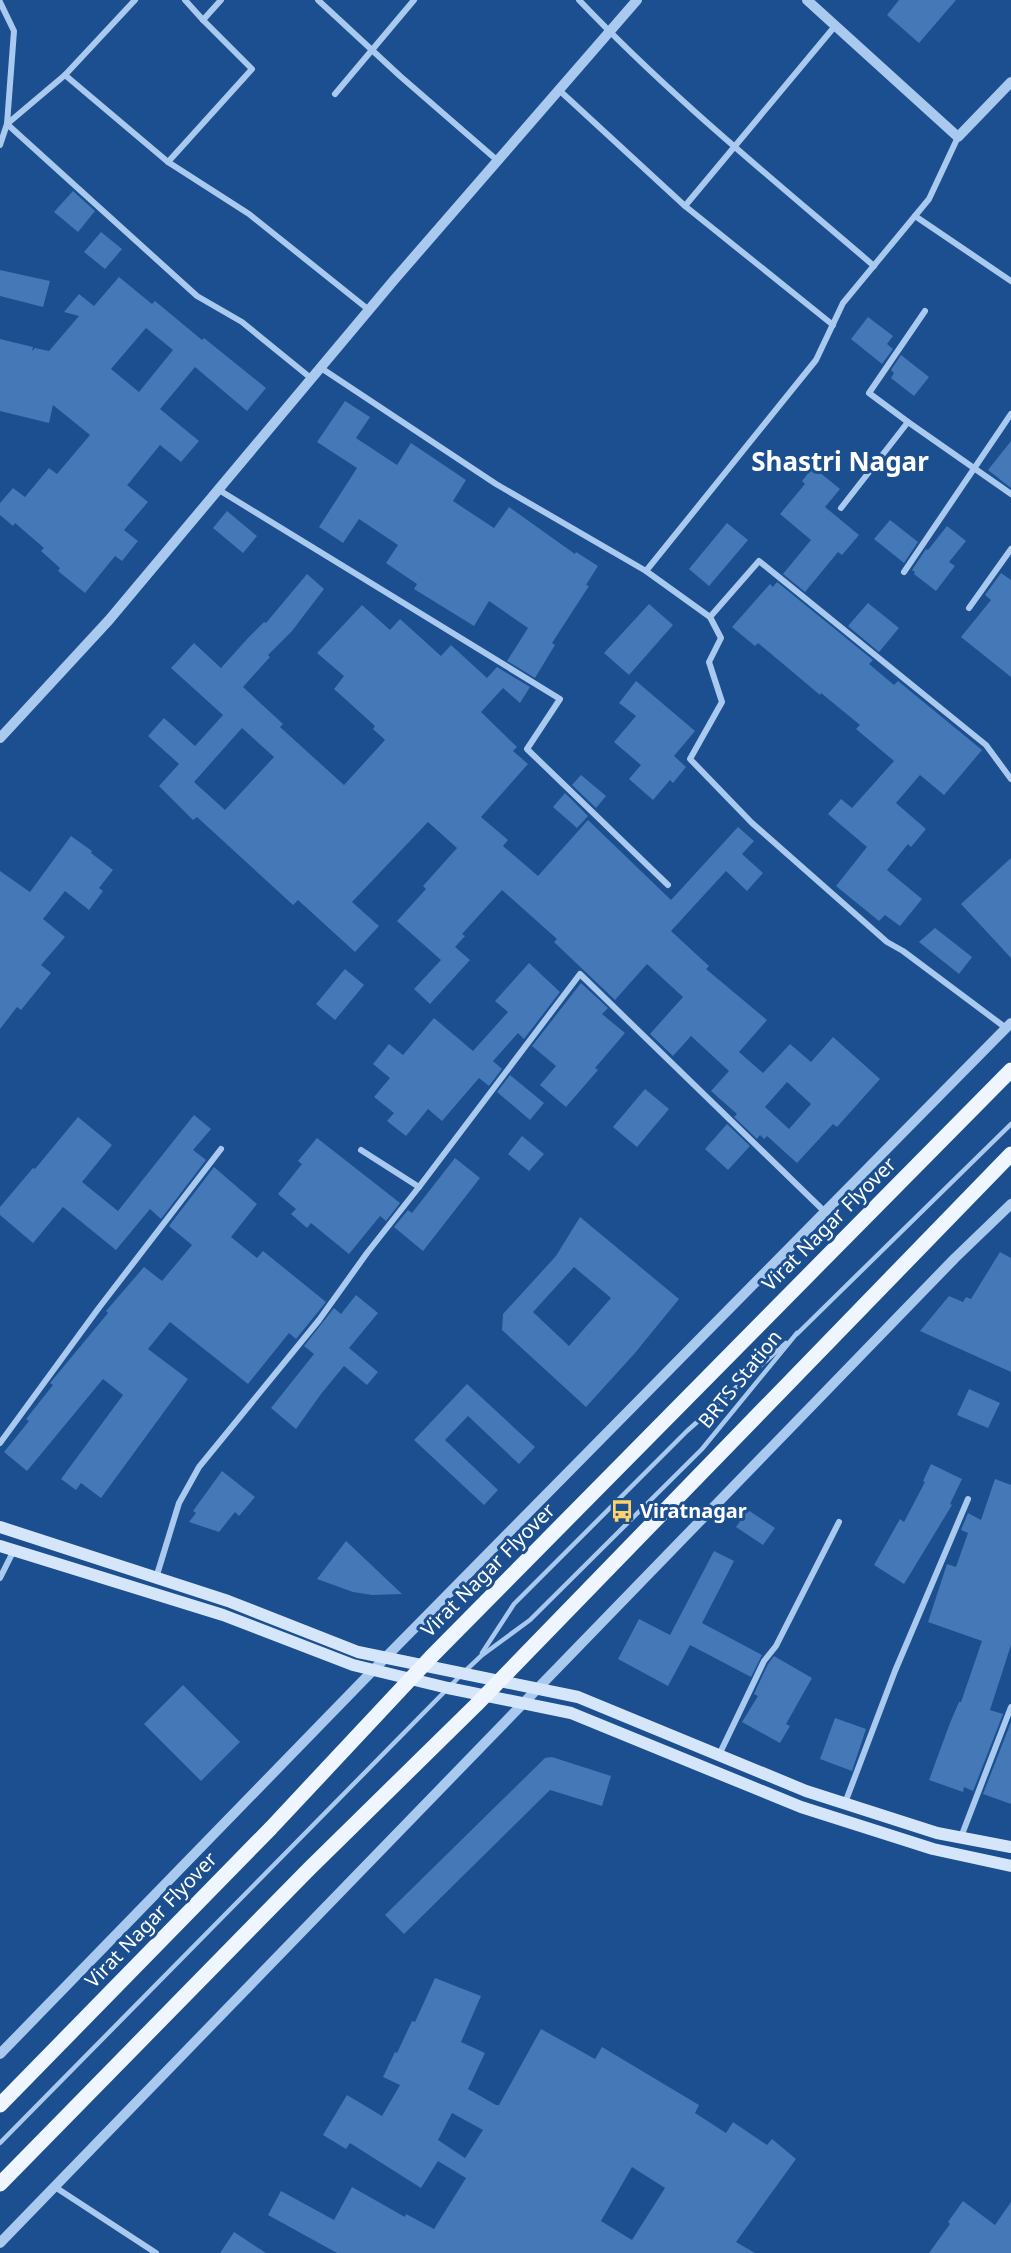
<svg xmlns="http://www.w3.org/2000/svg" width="1011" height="2253" viewBox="0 0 1011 2253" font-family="'Noto Sans',sans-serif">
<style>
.building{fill:#4478b7;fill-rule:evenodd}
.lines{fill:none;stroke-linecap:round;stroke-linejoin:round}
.service{stroke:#a9c9ee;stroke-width:4.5}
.minor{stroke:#a9c9ee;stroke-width:6}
.tertiary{stroke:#a9c9ee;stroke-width:10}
.secondary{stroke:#d6e6fa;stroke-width:12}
.primary-bridge{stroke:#f0f6ff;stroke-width:15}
.labels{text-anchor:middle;stroke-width:6;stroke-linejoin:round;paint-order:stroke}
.street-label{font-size:20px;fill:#fff;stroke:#1b4f8f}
.poi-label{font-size:20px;font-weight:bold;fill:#fff;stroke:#1b4f8f;text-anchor:start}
.district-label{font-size:26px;font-weight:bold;fill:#fff;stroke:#1b4f8f}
</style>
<rect width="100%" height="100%" fill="#1b4f8f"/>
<g class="building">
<polygon points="899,0 956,0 919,43 887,15"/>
<polygon points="73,191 95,211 78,232 54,212"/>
<polygon points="101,232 122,249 105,269 84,252"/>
<polygon points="0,270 50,281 43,307 0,296"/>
<path d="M 119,277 L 152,304 L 155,301 L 202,340 L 204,338 L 266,388 L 247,411 L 195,367 L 160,409 L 199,441 L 181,462 L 160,445 L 129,483 L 127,485 L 148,502 L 124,530 L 138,541 L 122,561 L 115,556 L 85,593 L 58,571 L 60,568 L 41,551 L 44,548 L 15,523 L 13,526 L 0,515 L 0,503 L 13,488 L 25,497 L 49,468 L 57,474 L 90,435 L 53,405 L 49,423 L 0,411 L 0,339 L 33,347 L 32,351 L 35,348 L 49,351 L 79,316 L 64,312 L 79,294 L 94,306 ZM 146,328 L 173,350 L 139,392 L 111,369 Z"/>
<polygon points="868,317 893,336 887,344 893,349 882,364 851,339"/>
<polygon points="901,355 929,377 914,396 891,378 894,373 891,370"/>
<polygon points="345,401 370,417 356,438 397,465 411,443 466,480 453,501 494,528 509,507 575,554 576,552 598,566 586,585 589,586 552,643 555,645 535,678 507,661 528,628 489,601 474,626 414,589 417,584 386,563 398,545 359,519 343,543 319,527 357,468 317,442"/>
<polygon points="1011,441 1011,488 988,470"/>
<polygon points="813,467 840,489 825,507 859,535 842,555 838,552 805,592 783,574 811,540 780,514 805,484 802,481"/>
<polygon points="227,511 257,536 243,553 213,528"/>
<polygon points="890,520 918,542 904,563 874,539"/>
<polygon points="727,523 748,540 709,586 689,569"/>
<polygon points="947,526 966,541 949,562 955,566 936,591 914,574 915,572 912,570 926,549 928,550"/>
<polygon points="1001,573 1011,580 1011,677 961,637 991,600 985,595"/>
<path d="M 307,574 L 324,589 L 292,631 L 268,655 L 270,657 L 243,687 L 283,724 L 280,727 L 344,785 L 385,740 L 373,729 L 375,726 L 334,689 L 344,676 L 317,653 L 362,605 L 390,630 L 400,619 L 441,656 L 451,645 L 487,678 L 497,667 L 530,687 L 520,703 L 503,688 L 481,712 L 517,747 L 513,751 L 528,764 L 481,817 L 508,840 L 503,846 L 538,876 L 588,820 L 671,900 L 738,827 L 754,841 L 742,854 L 763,873 L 747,891 L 726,871 L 671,931 L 709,966 L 706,969 L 767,1020 L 739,1052 L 763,1073 L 790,1044 L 811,1062 L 833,1037 L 880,1079 L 837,1127 L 833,1124 L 797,1163 L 767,1136 L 764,1139 L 760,1135 L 757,1139 L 734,1117 L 737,1114 L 711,1091 L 729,1071 L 691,1036 L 673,1056 L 650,1034 L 683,997 L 647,964 L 615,1000 L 554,942 L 557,939 L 502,890 L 462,934 L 465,936 L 455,947 L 470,960 L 430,1004 L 414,989 L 441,960 L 397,921 L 426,889 L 423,886 L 457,848 L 428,822 L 352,902 L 379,926 L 355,952 L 298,900 L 293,905 L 197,817 L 193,820 L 159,786 L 179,764 L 148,736 L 164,718 L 195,746 L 223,715 L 171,668 L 194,643 L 221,668 L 248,638 L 264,622 L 266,623 ZM 242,728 L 274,757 L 225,810 L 194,782 ZM 787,1082 L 811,1104 L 789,1129 L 765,1107 Z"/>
<polygon points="777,582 873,660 869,664 894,685 898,681 982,750 944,795 920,775 896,803 926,829 911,847 908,844 887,870 922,899 900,926 885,915 879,921 836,886 867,847 828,814 841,799 852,808 894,761 856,729 860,725 821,693 820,695 758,643 755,646 732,627 770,584 773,587"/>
<polygon points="868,603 899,628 879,652 848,626"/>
<polygon points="649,604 673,625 629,675 604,653"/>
<polygon points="636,681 695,731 674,756 686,767 673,783 670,780 653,800 629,779 641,765 614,742 636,716 619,703"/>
<polygon points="581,775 606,796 596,808 572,785"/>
<polygon points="565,793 588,816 577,828 553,807"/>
<polygon points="71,836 92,851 91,853 113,870 99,888 103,891 89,910 65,891 43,919 65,937 41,965 51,973 21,1010 17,1007 0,1029 0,871 30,892"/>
<polygon points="1011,858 1011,958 961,904"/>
<polygon points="935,928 972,957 959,974 919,942"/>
<polygon points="529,963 560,992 524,1039 518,1033 493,1061 502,1069 489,1086 479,1078 442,1121 428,1109 406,1136 387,1121 394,1113 374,1097 390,1078 373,1064 389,1044 403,1055 434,1018 473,1051 508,1012 495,1001"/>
<polygon points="345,969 364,985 335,1020 316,1004"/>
<polygon points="581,983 608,1008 602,1014 625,1033 595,1068 598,1070 566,1107 540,1085 556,1066 532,1046"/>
<polygon points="510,1075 544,1103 530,1120 497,1092"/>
<polygon points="645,1089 669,1109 637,1147 613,1127"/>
<polygon points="194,1115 211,1129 193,1150 206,1160 161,1219 150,1209 116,1250 63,1207 33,1243 0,1215 0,1207 33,1168 35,1169 78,1117 112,1145 82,1182 118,1211"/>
<polygon points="727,1124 750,1146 728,1170 705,1149"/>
<polygon points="522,1136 544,1154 529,1171 508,1154"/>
<polygon points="317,1138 400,1203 386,1221 380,1216 349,1254 311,1223 307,1228 291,1214 296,1209 278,1194 302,1164 298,1161"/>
<polygon points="455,1158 480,1178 423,1251 394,1227 408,1210 412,1213"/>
<polygon points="214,1167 257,1204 231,1237 257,1258 263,1251 326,1302 296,1339 289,1333 248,1384 170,1322 148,1349 188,1379 101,1498 81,1483 76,1490 61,1479 123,1395 103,1379 27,1471 4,1452 29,1421 26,1419 53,1385 50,1383 108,1313 106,1311 144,1267 162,1281 192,1245 169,1226"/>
<path d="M 580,1217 L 679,1299 L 635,1353 L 586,1407 L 502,1330 L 503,1314 L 556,1256 ZM 574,1267 L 611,1298 L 569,1346 L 533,1312 Z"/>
<polygon points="1000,1252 1011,1258 1011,1372 920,1331 949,1296 963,1302 966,1297 971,1299"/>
<polygon points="356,1295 378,1313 349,1348 378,1372 367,1385 344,1366 321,1394 296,1429 271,1408 314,1354 304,1346 334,1308 341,1314"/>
<polygon points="467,1384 535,1447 519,1464 468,1416 445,1440 498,1490 484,1505 414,1440"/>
<polygon points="969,1389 1000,1403 988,1428 957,1415"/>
<polygon points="931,1464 962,1479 950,1504 952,1505 904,1584 874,1565 900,1519 904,1522 925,1482 923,1481"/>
<polygon points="222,1471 255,1497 239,1516 235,1512 219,1532 189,1522 196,1513 193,1511"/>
<polygon points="995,1479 1011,1485 1011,1645 990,1710 1003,1714 973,1791 964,1787 963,1792 929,1780 950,1723 959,1702 961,1702 982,1641 928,1622 947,1564 956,1567 968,1533 961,1530 968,1513 981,1520"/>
<polygon points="748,1510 775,1528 763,1545 736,1527"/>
<polygon points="346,1541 402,1594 372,1595 353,1592 317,1579"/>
<polygon points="714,1551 734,1561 702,1623 762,1655 751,1677 690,1645 668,1686 618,1659 639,1619 670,1635"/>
<polygon points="774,1656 812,1678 786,1724 790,1726 780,1743 742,1722 758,1696 754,1694 768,1664"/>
<polygon points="183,1685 240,1742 201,1781 144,1724"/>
<polygon points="835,1718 866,1729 852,1771 820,1759"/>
<polygon points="1011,1722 1011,1804 983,1794"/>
<polygon points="552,1757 611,1776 602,1806 550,1790 404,1934 385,1915 545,1758"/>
<path d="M 435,1978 L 481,1996 L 461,2042 L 485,2053 L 468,2089 L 496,2105 L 499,2105 L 541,2029 L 595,2059 L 602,2047 L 699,2105 L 695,2113 L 726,2133 L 733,2122 L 767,2145 L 772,2139 L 796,2159 L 736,2242 L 755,2253 L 337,2253 L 268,2215 L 281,2191 L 334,2220 L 352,2187 L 405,2217 L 406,2214 L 434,2229 L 466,2178 L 438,2161 L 421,2188 L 350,2143 L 346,2149 L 323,2135 L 347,2095 L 382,2116 L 400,2085 L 383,2077 L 395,2052 L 397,2053 L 412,2021 L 415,2022 ZM 452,2113 L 483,2130 L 465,2158 L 438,2140 ZM 632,2167 L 665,2188 L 632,2240 L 601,2221 Z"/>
<polygon points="963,2201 995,2225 1011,2202 1011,2253 929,2253 950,2224 948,2222"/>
<polygon points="234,2232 266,2253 220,2253"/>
</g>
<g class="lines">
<g class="service">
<polyline points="797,1334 1011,1124"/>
<polyline points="482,1653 514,1604 687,1431 786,1343"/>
<polyline points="0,2143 462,1674 481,1656 530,1620 702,1449 797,1333"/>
</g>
<g class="minor">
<polyline points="185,0 203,20"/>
<polyline points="318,0 400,76 498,161"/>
<path d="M 579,0 C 670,96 774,180 874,266"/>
<polyline points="0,2 14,31 7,124 197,296 242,322 312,379"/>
<polyline points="65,75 168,162 249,214 369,310"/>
<polyline points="559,90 685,206 833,325"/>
<polyline points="335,94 414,0"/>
<polyline points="0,145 7,124 65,75 135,0"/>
<polyline points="168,162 252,69 203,20 221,0"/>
<polyline points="685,206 835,26"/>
<polyline points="915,216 1011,281"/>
<polyline points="321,368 496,484 646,571 816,360 843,303 929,199 958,137"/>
<polyline points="908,422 1011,494"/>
<polyline points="219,490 560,699 527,749 668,885"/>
<polyline points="841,508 908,422 869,393 925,311"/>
<polyline points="646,571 710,617 759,561 986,745 1011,779"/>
<polyline points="904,572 1011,414"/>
<polyline points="969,608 1011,549"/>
<polyline points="710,617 721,638 709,662 722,702 690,759 752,823 887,942 903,951 1006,1028"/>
<polyline points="419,1187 580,974 824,1211"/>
<polyline points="0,1443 98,1309 221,1149"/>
<polyline points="0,1578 14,1550"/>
<polyline points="156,1578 179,1503 199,1467 319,1320 367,1253 419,1187 361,1150"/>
<polyline points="719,1755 764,1661 776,1646 839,1522"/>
<polyline points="845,1803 895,1671 968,1499"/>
<polyline points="961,1837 1011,1707"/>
<polyline points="55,2187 156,2253"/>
</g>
<g class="tertiary">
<polyline points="807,0 958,137 1011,82"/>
<polyline points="0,738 109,620 394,280 637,0"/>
<polyline points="0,2054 385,1658 1011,1023"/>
<polyline points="0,2243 955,1258 1011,1204"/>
</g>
<g class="secondary">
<polyline points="0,1527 228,1601 358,1652 578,1697 806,1791 937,1833 1011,1847"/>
<polyline points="0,1546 223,1615 353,1665 448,1688 571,1713 801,1807 933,1849 1011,1866"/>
</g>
<g class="primary-bridge">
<polyline points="0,2105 271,1828 431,1657 1011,1070"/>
<polyline points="0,2184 309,1869 476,1705 1011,1154"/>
</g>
</g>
<defs>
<g id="bus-bare" transform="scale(1.8)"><path d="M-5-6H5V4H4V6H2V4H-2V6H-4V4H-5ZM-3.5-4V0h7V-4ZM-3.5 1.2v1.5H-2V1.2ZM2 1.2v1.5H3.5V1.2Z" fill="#ffd166" stroke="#1b4f8f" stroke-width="2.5" paint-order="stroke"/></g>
</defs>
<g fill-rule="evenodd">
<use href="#bus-bare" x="622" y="1511"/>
</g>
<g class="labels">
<g class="street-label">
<text transform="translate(829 1224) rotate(-45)" y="7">Virat Nagar Flyover</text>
<text transform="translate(740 1379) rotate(-51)" y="7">BRTS Station</text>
<text transform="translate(488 1570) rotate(-45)" y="7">Virat Nagar Flyover</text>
<text transform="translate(151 1920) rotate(-46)" y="7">Virat Nagar Flyover</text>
</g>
<g class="poi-label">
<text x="640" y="1518">Viratnagar</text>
</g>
<g class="district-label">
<text x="840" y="471">Shastri Nagar</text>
</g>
</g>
</svg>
